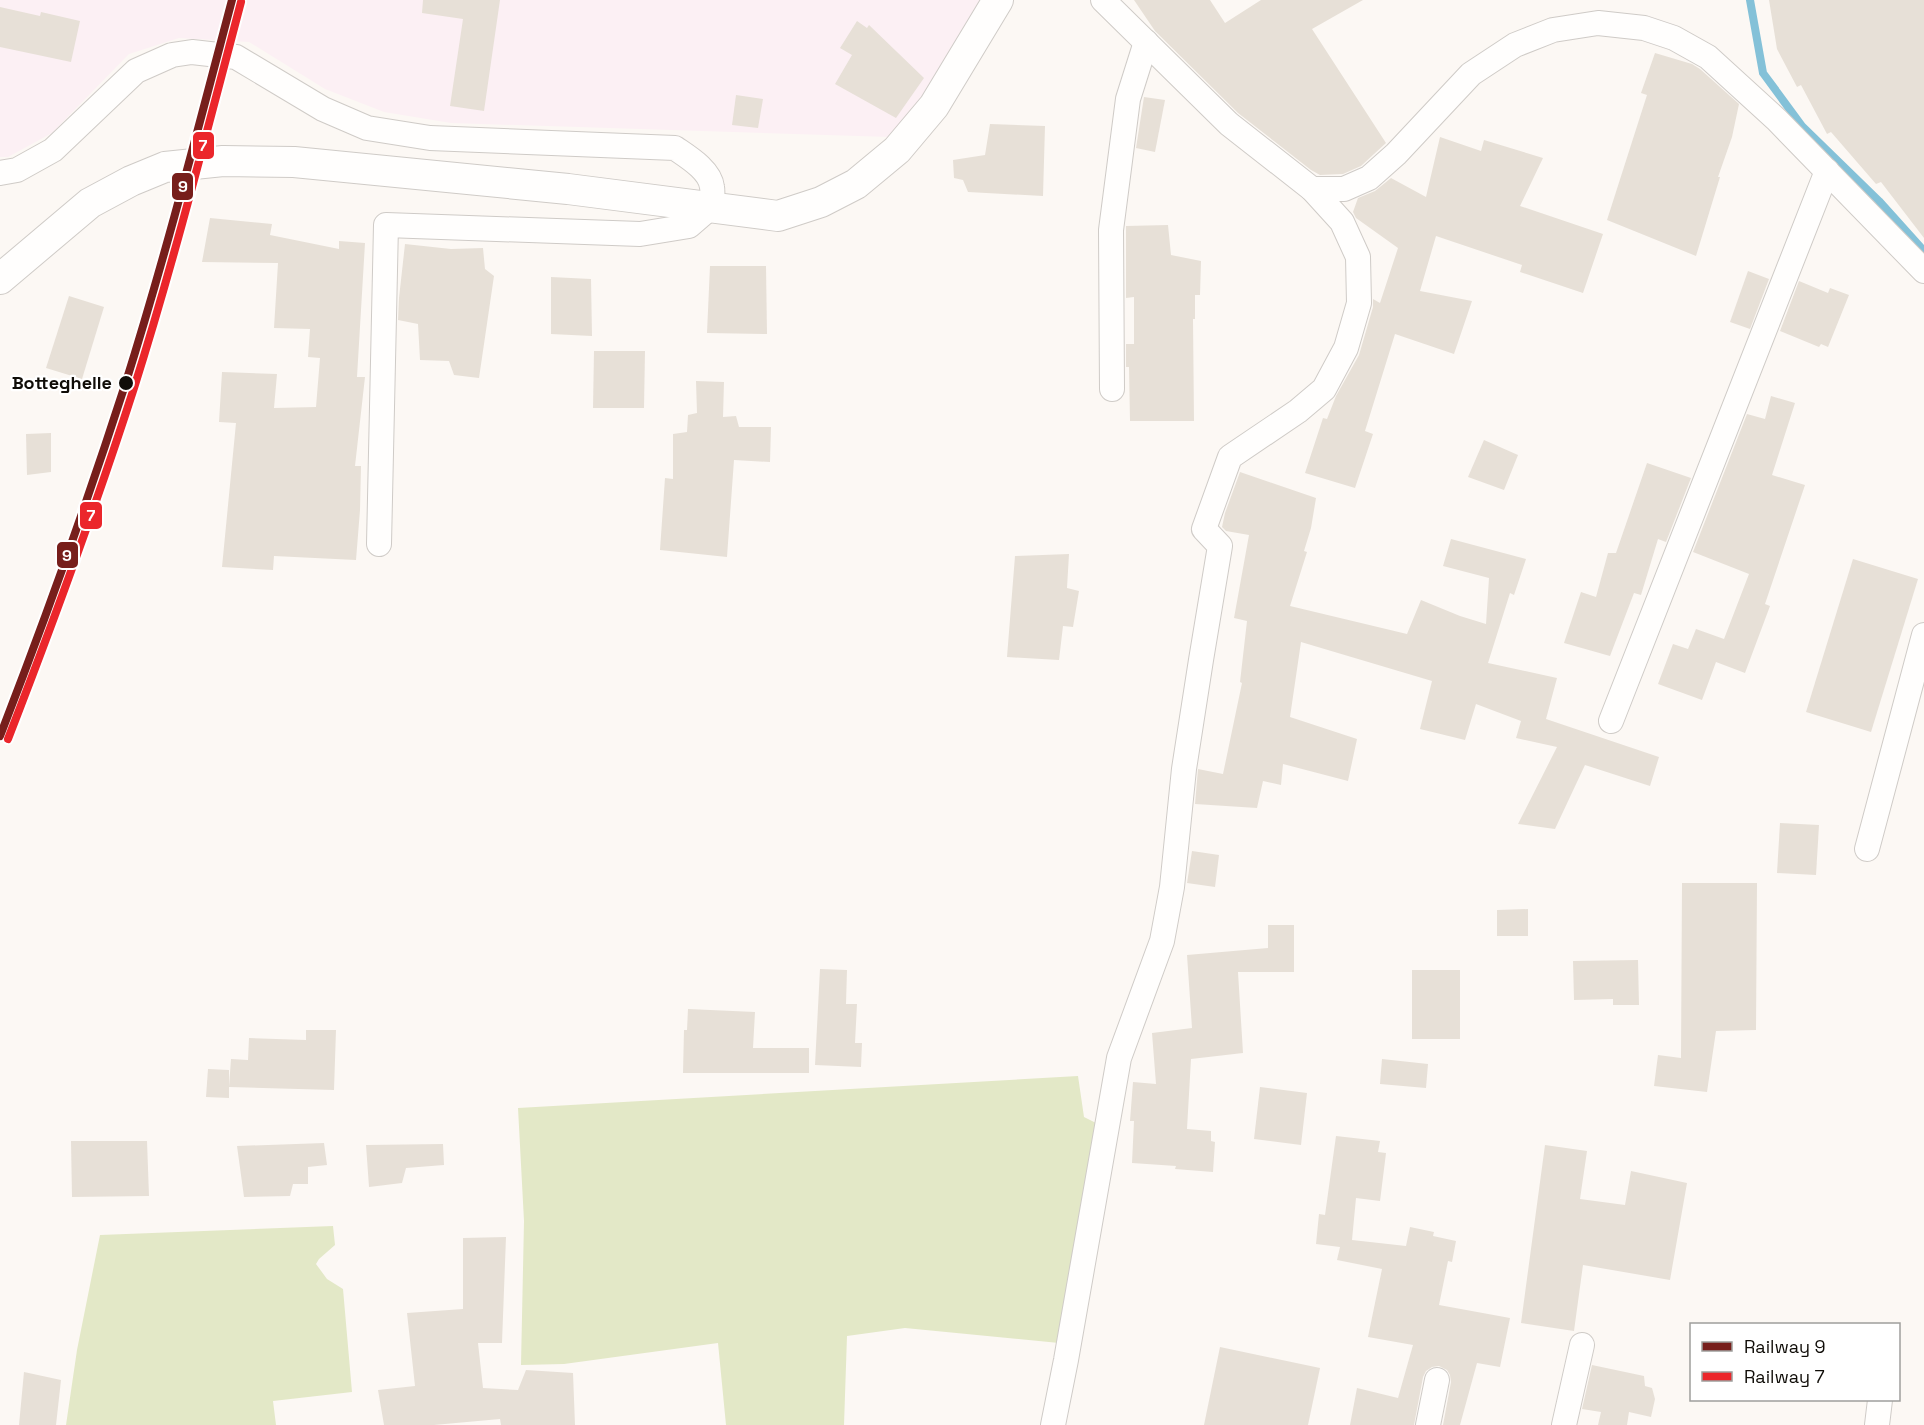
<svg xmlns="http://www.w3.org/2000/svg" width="1924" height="1425" viewBox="0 0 1924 1425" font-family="'Space Grotesk',sans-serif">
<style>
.industrial{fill:#fcf0f4}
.green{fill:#e3e8c7}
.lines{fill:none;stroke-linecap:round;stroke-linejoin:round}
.stream{stroke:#84c1d8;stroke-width:8}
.building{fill:#e7e0d7}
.minor-casing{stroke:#cfcbc7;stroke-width:26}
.tertiary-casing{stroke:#cfcbc7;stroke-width:32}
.minor{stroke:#fffefd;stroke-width:24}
.tertiary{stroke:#fffefd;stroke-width:30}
.rail-1-casing{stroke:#fff;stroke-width:12}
.rail-2-casing{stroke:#fff;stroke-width:12}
.rail-1{stroke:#771e1b;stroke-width:8}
.rail-2{stroke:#eb262b;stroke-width:8}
.stop-dot{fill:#100d08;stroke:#fff;stroke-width:2}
.labels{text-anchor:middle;stroke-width:4.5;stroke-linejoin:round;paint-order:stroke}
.stop-label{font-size:18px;font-weight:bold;fill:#100d08;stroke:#fff;text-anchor:end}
.line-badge{stroke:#fff;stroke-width:2}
.badge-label{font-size:16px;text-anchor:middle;font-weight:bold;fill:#fff}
</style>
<rect width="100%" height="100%" fill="#fcf8f4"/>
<polygon class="industrial" points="0,0 988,0 928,96 890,137 451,123 384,112 325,89 249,42 179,38 129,54 52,133 8,157 0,157"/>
<g class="green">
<polygon points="1078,1076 1084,1117 1098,1124 1059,1343 905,1328 847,1336 844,1425 726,1425 718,1343 564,1364 521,1365 524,1221 518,1108"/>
<polygon points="333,1226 335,1245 319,1259 316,1264 327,1279 343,1289 352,1392 273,1401 276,1425 66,1425 77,1350 100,1235"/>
</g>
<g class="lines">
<polyline class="stream" points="1750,0 1763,73 1802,126 1879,201 1924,251"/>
</g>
<g class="building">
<polygon points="423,0 500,0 484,111 450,106 463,19 422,13"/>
<polygon points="1134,0 1210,0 1225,23 1261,0 1363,0 1312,29 1386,143 1361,166 1343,174 1320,175 1311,170 1238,113 1155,31"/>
<polygon points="1769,0 1924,0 1924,238 1881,182 1876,184 1831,132 1827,134 1801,85 1797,87 1777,49"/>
<polygon points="0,7 40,16 41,12 80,21 71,62 0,47"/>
<polygon points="857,21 867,28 869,25 924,78 896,118 835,84 852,55 840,48"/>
<polygon points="1655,53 1692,64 1700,69 1739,104 1732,137 1718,177 1720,177 1696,256 1607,220 1647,95 1641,93"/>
<polygon points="736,95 763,99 758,128 732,125"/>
<polygon points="1144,97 1165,100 1155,152 1136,148"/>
<polygon points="990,124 1045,126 1043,196 968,192 963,180 954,178 953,160 985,155"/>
<polygon points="1440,137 1481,151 1484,140 1543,158 1520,206 1603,234 1583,293 1520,272 1522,265 1436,236 1420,291 1472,301 1454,354 1395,334 1365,431 1373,434 1355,488 1305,473 1323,418 1327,419 1336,396 1359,355 1373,307 1373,299 1380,303 1398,248 1356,218 1353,212 1358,198 1375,191 1391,178 1426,197"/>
<polygon points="210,218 272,224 270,235 339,249 339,241 365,243 357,377 365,377 355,466 361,466 360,510 356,560 274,556 273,570 222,567 236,423 219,422 222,372 277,374 274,408 316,407 320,358 308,357 310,329 274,328 278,263 202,262"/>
<polygon points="1168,225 1171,255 1201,261 1200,295 1195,295 1195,319 1193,319 1194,421 1130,421 1129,367 1126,367 1126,344 1134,344 1134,297 1126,298 1126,226"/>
<polygon points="405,244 451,249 483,248 485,269 494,276 479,378 454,375 449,361 420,360 418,324 398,320 399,298"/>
<polygon points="710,266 766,266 767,334 707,333"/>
<polygon points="1748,271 1769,279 1750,329 1730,322"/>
<polygon points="551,277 591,279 592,336 551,334"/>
<polygon points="1799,281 1828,293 1830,288 1849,295 1828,347 1821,344 1819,347 1780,331"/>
<polygon points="69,296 104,307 82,379 46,368"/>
<polygon points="594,351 645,351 644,408 593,408"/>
<polygon points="696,381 724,382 723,417 736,416 739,427 771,427 770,462 734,460 727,557 660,550 665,478 673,479 673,434 687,432 688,415 697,413"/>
<polygon points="1771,396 1795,403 1772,475 1805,485 1765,604 1770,606 1745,673 1716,662 1702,700 1658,684 1673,644 1688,649 1696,629 1724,639 1749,574 1693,552 1747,414 1765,419"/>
<polygon points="51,433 51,472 27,475 26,434"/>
<polygon points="1484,440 1518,455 1504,490 1468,477"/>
<polygon points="1647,463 1691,478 1666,542 1658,539 1641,595 1634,593 1610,656 1564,643 1581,592 1596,597 1608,553 1616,553"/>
<polygon points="1240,472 1316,498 1311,528 1304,551 1307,552 1290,606 1407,634 1421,600 1460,616 1486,624 1489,578 1443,566 1451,539 1526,559 1514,595 1510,593 1488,663 1557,678 1546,719 1659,757 1650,786 1585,765 1555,829 1518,824 1557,747 1516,738 1521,721 1476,704 1465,740 1420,729 1432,681 1301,642 1290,717 1357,739 1348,781 1283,764 1281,785 1263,781 1257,808 1195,804 1198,769 1223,774 1242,683 1240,682 1247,621 1234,618 1249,535 1226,531 1222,527 1225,513"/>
<polygon points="1069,554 1067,588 1079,591 1073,627 1063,626 1059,660 1007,657 1015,556"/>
<polygon points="1853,559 1918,579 1871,732 1806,712"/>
<polygon points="1780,823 1819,825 1816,875 1777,873"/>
<polygon points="1192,851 1219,855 1215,887 1187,883"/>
<polygon points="1682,883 1757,883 1756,1030 1716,1031 1707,1092 1654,1086 1658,1055 1681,1058"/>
<polygon points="1528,909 1528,936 1497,936 1497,910"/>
<polygon points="1268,925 1294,925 1294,972 1238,972 1243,1053 1191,1059 1187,1129 1211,1131 1211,1141 1215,1142 1213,1172 1175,1169 1176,1166 1132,1163 1134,1121 1130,1121 1133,1082 1156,1084 1152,1033 1192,1028 1187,955 1268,948"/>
<polygon points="1638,960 1639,1005 1613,1005 1613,999 1574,1000 1573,961"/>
<polygon points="820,969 847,970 846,1004 857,1004 855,1043 862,1043 861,1067 815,1065"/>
<rect x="1412" y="970" width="48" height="69"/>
<polygon points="688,1009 755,1012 753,1048 809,1048 809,1073 683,1073 684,1030 687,1030"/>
<polygon points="306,1030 336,1030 334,1090 229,1087 231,1059 248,1060 249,1038 306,1040"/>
<polygon points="1382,1059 1428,1064 1426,1088 1380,1084"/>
<polygon points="208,1069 229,1070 229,1098 206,1097"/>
<polygon points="1260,1087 1307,1093 1301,1145 1254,1139"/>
<polygon points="1336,1136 1380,1141 1378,1152 1386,1153 1380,1201 1356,1198 1352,1240 1406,1246 1410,1227 1434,1232 1433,1236 1456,1241 1452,1262 1448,1261 1439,1305 1510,1318 1500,1367 1477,1363 1460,1425 1443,1425 1451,1382 1450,1375 1447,1370 1439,1366 1432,1367 1426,1371 1423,1377 1414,1425 1350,1425 1357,1388 1398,1398 1413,1345 1368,1337 1382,1269 1337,1260 1340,1247 1316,1244 1319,1214 1325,1215"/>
<polygon points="71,1141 147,1141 149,1196 72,1197"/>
<polygon points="324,1143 327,1165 308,1167 308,1184 293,1184 290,1196 244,1197 237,1146"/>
<polygon points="443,1144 444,1165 406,1168 402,1183 369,1187 366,1145"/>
<polygon points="1545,1145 1587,1151 1580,1199 1625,1205 1631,1171 1687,1183 1670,1280 1583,1265 1574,1331 1521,1323"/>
<polygon points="506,1237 502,1343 478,1343 483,1388 518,1390 526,1370 573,1373 575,1425 501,1425 500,1419 434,1425 384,1425 378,1390 415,1386 407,1313 463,1309 463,1238"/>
<polygon points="1220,1347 1320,1368 1308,1425 1204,1425"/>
<polygon points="1592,1365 1644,1376 1645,1386 1652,1388 1655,1399 1651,1417 1629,1412 1627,1425 1598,1425 1601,1412 1582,1409"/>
<polygon points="24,1372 61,1380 56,1425 19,1425"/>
</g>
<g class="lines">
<g class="minor-casing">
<g id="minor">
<path d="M 0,173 L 17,170 L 53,150 L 136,71 L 172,55 L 192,52 L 236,57 L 323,109 L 367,128 L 430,138 L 675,148 C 688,157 710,170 712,187 C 713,193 712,201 711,207 L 689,226 L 640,234 L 386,225 L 379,544"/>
<polyline points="1312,189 1344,189 1369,178 1396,154 1471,74 1515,45 1553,30 1598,23 1644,28 1674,38 1708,57 1777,120 1924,271"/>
<polyline points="1112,389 1111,230 1128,99 1146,42"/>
<polyline points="1611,721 1827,171"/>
<polyline points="1867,849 1924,635"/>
<polyline points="1053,1425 1066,1360 1119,1058 1162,941 1172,887 1184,769 1201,660 1220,546 1204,529 1230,457 1298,411 1324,389 1346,348 1359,303 1358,257 1342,222 1312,189 1229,124 1103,0"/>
<polyline points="1428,1425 1437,1380"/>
<polyline points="1564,1425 1582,1345"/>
<polyline points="1877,1425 1880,1400"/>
</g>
</g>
<g class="tertiary-casing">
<polyline id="tertiary" points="0,279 90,203 131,181 165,167 223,161 294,162 568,189 778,216 821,202 856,184 897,150 934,106 998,0"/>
</g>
<use href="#minor" class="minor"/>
<use href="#tertiary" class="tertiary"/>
<g class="rail-1-casing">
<path id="rail-1" d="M 0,736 C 45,620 87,503 125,385 C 165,258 198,129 232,0"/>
</g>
<g class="rail-2-casing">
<path id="rail-2" d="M 8,739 C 53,623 96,506 134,388 C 174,261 207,131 241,2"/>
</g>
<use href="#rail-1" class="rail-1"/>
<use href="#rail-2" class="rail-2"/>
</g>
<circle class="stop-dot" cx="126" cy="383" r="8"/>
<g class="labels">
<g class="stop-label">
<text x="112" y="389">Botteghelle</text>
</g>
</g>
<g class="line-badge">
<rect x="192" y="131" width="23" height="29" rx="6" fill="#eb262b"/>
<rect x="171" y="172" width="23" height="29" rx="6" fill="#771e1b"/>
<rect x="79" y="501" width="24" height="29" rx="6" fill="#eb262b"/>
<rect x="56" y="541" width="23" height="28" rx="6" fill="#771e1b"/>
</g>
<g class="badge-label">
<text x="203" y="151">7</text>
<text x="183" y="192">9</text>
<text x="91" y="521">7</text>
<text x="67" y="561">9</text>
</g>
<rect x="1690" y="1323" width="210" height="78" fill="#ffffff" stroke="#9f9e9c" stroke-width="1.5"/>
<rect x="1702" y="1342" width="30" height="9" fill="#771e1b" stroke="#9f9e9c" stroke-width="1.5"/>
<text x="1744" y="1353" font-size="18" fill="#100d08">Railway 9</text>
<rect x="1702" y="1372" width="30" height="9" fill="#eb262b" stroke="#9f9e9c" stroke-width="1.5"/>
<text x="1744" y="1383" font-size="18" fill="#100d08">Railway 7</text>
</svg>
